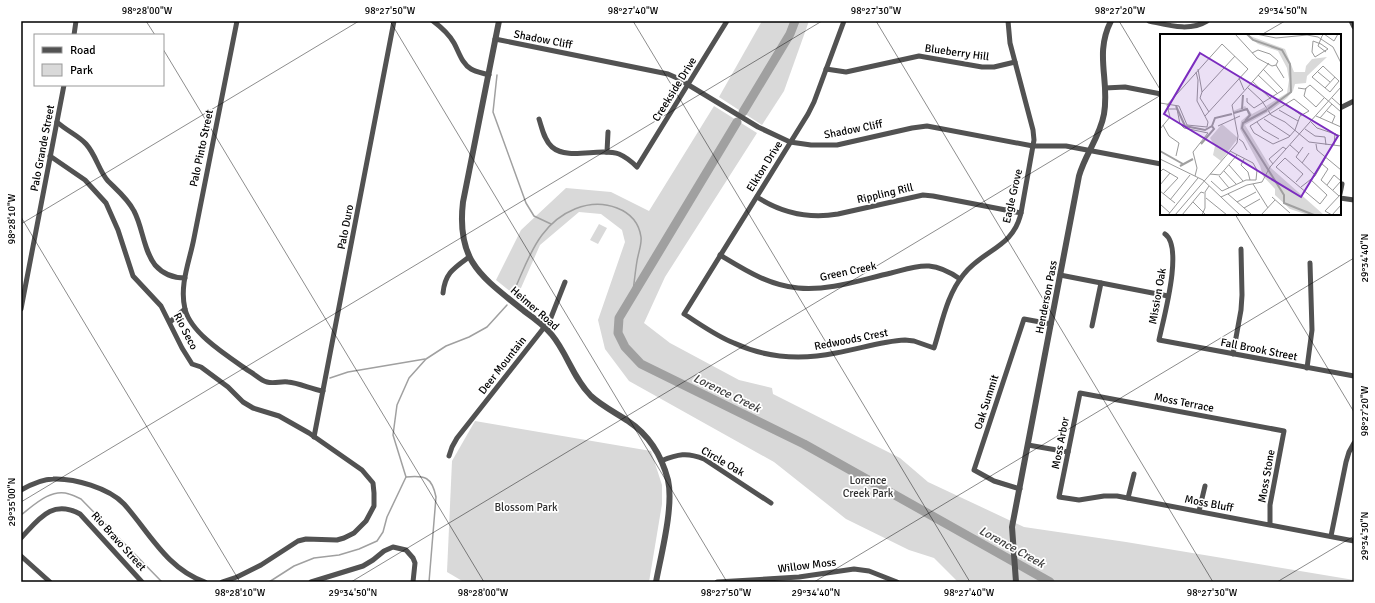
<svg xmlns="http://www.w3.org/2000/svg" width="1375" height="603" viewBox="0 0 1375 603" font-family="Signika,sans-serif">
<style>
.green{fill:#d9d9d9}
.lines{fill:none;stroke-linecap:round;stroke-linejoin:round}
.stream{stroke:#a0a0a0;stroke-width:1.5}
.river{stroke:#a0a0a0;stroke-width:9}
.minor{stroke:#525252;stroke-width:5}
.tertiary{stroke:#525252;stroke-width:6}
.ticks{fill:none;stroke:#000;stroke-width:1;stroke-opacity:0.45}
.labels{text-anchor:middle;stroke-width:3.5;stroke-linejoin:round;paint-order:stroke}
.street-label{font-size:11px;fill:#000;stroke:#fff}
.park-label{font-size:11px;fill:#303030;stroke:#fff}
.water-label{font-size:12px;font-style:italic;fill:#414141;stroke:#fff}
.inset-river{fill:none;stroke:#a0a0a0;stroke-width:2}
.inset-road{fill:none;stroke:#999;stroke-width:1}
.view{fill:#7b2cbf;fill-opacity:0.15;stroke:#7b2cbf;stroke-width:2}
.inset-edge{fill:none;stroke:#000;stroke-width:2}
.neatline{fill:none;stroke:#000;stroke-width:1.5}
.ticks-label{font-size:10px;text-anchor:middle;fill:#000}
</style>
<rect width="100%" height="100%" fill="#fff"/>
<g class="green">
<polygon points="762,21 809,21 784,91 762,125 719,97"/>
<polygon points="714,106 757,133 665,277 644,323 670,343 739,380 772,388 773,394 900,458 928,482 1024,527 1126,542 1354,580 1354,582 958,582 934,558 909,550 846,519 774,462 629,381 605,349 598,320 625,242 622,230 601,214 579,212 540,245 517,297 496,280 521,230 566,188 611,192 649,211"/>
<polygon points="599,224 607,228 598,244 590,240"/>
<polygon points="475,421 651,451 662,485 662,504 649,582 464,582 447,572 452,461"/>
</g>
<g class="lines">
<g class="stream">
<polyline points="497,75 493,112 526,203 534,216 551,224"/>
<path d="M 513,293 C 522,274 529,252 542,235 C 559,212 589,197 617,208 C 630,213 639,223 641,237 C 642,244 638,254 637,261 C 635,273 634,285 632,298"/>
<polyline points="330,378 348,372 425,359"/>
<path d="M 406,477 C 425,475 432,477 436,497 L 429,582"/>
<path d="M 21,515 C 34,505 51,488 69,494 C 73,495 77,497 81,499 L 162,582"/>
<polyline points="269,582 294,566 314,558 339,555 359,549 377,541 383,532 387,517 406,477 393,435 397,405 409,378 426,359 446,346 469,337 487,327 507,305"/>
</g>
<g class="river">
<polyline points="743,112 790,34 795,21"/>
<polyline points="737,122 619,318 618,333 625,347 641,364 804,444 1050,582"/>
</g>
<g class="minor">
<path d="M 237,21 C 223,93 208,165 194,238 C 190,260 179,285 185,309 C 191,334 229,357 249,371 C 255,374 260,380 267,382 C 274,384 281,381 288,382 C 299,383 311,389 323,391"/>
<path d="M 433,21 C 441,27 449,34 454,43 C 459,52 462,64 471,69 C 476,72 483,73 489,75"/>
<path d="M 844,21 L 814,102 L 808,114 L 684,314 C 700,324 716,336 734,343 C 766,358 802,360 836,353 C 859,349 882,341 905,340 L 914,341 L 934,348 C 942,323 947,294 964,274 C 984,249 1013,248 1021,213 L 1034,140 L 1033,130 L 1010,43 L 1008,21"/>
<path d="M 1149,21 C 1168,25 1189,32 1207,21"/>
<polyline points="1351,21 1354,27"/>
<polyline points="74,35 76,21"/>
<polyline points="495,39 668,74 677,78 758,127 790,142 811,145 837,145 912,128 927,126 1033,146 1066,146 1161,164"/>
<polyline points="826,69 846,72 919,56 982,67 994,67 1015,62"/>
<polyline points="1105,88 1125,87 1161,94"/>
<polyline points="1340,108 1354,101"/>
<path d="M 539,119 C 542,128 544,140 552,147 C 568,161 600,147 619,154 C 626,157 632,162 637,167 L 727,21"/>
<path d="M 57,122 C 67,131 79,136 86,144 C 96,155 99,171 108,181 C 117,190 128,199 134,211 C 143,228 143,249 155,265 C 163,274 173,278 185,278"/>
<polyline points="607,152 608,132"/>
<polyline points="50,156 85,180 106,203 118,230 133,276 161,306 182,348 192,364 201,367 228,387 243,402 253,408 279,416 309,433 362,470 373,483 374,493 374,506 366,521 354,533 344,538 337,540 306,539 298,541 261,565 237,577 222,582"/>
<polyline points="1340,194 1342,184"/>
<path d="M 757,197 C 782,213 809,219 838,214 L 923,195 L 933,196 L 1021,213"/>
<polyline points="1340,198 1354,200"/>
<path d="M 1165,234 C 1184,247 1163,320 1159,340 L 1354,376"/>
<path d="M 720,255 C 745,270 768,285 798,288 C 829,291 860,280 891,273 C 903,270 916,265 929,266 C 941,267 950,272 960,279"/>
<polyline points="1060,275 1168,296"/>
<path d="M 443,293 C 445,273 454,268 469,257"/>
<polyline points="21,309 64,85"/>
<polyline points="170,322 185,309"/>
<polyline points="1092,326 1101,283"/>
<polyline points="1233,354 1241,310 1242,295 1241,249"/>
<polyline points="1307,368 1312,330 1310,263"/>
<polyline points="314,437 394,21"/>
<polyline points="1028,445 1068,452"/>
<polyline points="449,456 452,447 457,438 550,320 565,282"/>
<path d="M 661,461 C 678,454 687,452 704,459 L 771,503"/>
<polyline points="1020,489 994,481 974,470 1024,319 1051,324"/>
<path d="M 21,490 C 30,485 43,479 53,479 C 74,478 109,488 124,504 C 149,532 167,569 205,582"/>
<polyline points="1128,498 1134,474"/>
<polyline points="1199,511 1205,486"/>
<polyline points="1270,525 1270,505 1284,431 1080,393 1059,497 1079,500 1104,496 1117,496 1354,541"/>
<polyline points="1331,536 1346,462 1349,452 1354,443"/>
<path d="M 21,538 C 39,519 52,499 80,514 L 142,582"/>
<polyline points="21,556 50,582"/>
<polyline points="311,582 363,566 373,560 384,551 393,547 406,550 413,558 415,563 413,582"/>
<polyline points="717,582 799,577 854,569 869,571 897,582"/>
</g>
<g class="tertiary">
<path d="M 499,21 L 463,202 C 456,262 482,277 524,311 C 534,318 544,325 552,335 C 567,353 573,378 591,396 C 602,406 616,413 628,421 C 649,435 662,457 668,480 C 674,506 661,555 656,582"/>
<path d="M 1016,582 L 1012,527 L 1079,176 C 1085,154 1100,137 1104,114 C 1110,81 1094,54 1111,21"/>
</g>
</g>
<path class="ticks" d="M 146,21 L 155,35M 390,21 L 727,582M 633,21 L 970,582M 876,21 L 1213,582M 1119,21 L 1161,91M 1261,35 L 1285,21M 163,49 L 484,582M 1235,214 L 1354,412M 21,217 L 240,582M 21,224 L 359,21M 21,502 L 822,21M 351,582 L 1161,95M 814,582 L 1354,258M 1277,582 L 1354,536"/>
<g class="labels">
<g class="street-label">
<text transform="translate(543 39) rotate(11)" y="4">Shadow Cliff</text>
<text transform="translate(957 52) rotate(8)" y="4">Blueberry Hill</text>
<text transform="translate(674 89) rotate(-58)" y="4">Creekside Drive</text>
<text transform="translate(853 129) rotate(-11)" y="4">Shadow Cliff</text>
<text transform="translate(42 148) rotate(-79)" y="4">Palo Grande Street</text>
<text transform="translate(201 148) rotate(-78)" y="4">Palo Pinto Street</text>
<text transform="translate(764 166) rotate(-58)" y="4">Elkton Drive</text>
<text transform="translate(885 193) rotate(-13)" y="4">Rippling Rill</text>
<text transform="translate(1012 196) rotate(-77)" y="4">Eagle Grove</text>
<text transform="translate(345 227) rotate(-79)" y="4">Palo Duro</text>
<text transform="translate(848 271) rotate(-12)" y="4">Green Creek</text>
<text transform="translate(1157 296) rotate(-80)" y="4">Mission Oak</text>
<text transform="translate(1046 297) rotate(-79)" y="4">Henderson Pass</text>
<text transform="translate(535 308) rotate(41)" y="4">Heimer Road</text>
<text transform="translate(186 331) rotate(63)" y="4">Rio Seco</text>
<text transform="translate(851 339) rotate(-11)" y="4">Redwoods Crest</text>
<text transform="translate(1259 349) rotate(11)" y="4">Fall Brook Street</text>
<text transform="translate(502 365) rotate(-52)" y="4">Deer Mountain</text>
<text transform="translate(986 402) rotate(-72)" y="4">Oak Summit</text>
<text transform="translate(1184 402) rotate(11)" y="4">Moss Terrace</text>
<text transform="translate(1060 443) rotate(-79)" y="4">Moss Arbor</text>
<text transform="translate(723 461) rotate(30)" y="4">Circle Oak</text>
<text transform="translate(1266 476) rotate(-80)" y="4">Moss Stone</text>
<text transform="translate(1209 503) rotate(11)" y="4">Moss Bluff</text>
<text transform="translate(119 541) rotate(48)" y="4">Rio Bravo Street</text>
<text transform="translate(807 565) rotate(-7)" y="4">Willow Moss</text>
</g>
<g class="park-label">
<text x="868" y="484">Lorence<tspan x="868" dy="13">Creek Park</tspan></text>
<text x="526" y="511">Blossom Park</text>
</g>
<g class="water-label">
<text transform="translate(727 393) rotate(26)" y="4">Lorence Creek</text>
<text transform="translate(1012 547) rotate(29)" y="4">Lorence Creek</text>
</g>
</g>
<g transform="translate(1160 34)">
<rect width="181" height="181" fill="#fff"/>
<path d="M 85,0 L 125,15 L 134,38 L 145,38 L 146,32 L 152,25 L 167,23 L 147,42 L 146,49 L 135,50 L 133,57 L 127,64 L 109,78 L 106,72 L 127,59 L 129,46 L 127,34 L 118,17 L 98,10 ZM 85,72 L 92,80 L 105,73 L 108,78 L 85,91 L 111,134 L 164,181 L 148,181 L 130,175 L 115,161 L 115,155 L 103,142 L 100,132 L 80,95 L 81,87 L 88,81 L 87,77 L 79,76 L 74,80 L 73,77 ZM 62,90 L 78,104 L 61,127 L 53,121 L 55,112 L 50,104 Z" fill="#d9d9d9"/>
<path class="inset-river" d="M 87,0 L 93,6 L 122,16 L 130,30 L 131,58 L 108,75M 16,72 L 25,92 L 45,96 L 52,92M 82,75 L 83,61M 107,76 L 83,89 L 82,94 L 124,161 L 124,169 L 154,181M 74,79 L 87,75 L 90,81 L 85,87M 41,110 L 54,95 L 52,92 L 55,84 L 72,80M 0,117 L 23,130M 20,132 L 33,125"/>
<path class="inset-road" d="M 75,0 L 97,24 L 112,32 L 116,31M 96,0 L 116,4 L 147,1 L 158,3 L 173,13 L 181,29M 153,7 L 161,10 L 168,15 L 155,23 L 152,18 ZM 166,18 L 158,12 L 162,2 L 164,0 L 174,7 L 178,0M 92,19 L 98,16 L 110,20 L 118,27 L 116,31M 116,31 L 124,44M 163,32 L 179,47 L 170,58 L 152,43 ZM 38,35 L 42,58 L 40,64 L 49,78M 158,38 L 170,48M 98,41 L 118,60M 79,44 L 84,56M 92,47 L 111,65M 87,53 L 102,67 L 111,81 L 125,88 L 149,108 L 181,112M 138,54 L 145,55 L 150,51 L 181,78M 146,54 L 144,62 L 156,73 L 164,64M 165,54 L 175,43M 42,58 L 75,22M 87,64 L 87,68 L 94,74 L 123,56 L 103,35M 172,64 L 181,72M 134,65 L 149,77 L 140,82 L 135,96 L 129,103 L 113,110 L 94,99 L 90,92 ZM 0,69 L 19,72 L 27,91 L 47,93 L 48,88 L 37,67 L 38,46 L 36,38M 126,70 L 141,81M 7,71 L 62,10 L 88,35 L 45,82M 8,75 L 17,75 L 20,90 L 24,94 L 48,99 L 33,118 L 37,134 L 35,142M 119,76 L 138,87M 167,77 L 175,82 L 172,89M 156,82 L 181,93M 160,84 L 172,70M 104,85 L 130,102M 97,88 L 103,96 L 119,105M 151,88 L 157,94 L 181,102M 3,91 L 9,102 L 19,109 L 16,122M 58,92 L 80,82M 0,95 L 10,83 L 7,71M 145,95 L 155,102 L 165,103 L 166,111M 79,105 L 83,108 L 87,116M 156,110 L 157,116 L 181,136M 130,111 L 139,119M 174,111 L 175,99M 143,113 L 136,123 L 155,141M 0,125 L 43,146 L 80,181M 84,125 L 81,131 L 88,138 L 90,146M 142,129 L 149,119M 113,130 L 109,125 L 123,113 L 126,115M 162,130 L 168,135 L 161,146 L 179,162M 69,131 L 83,147M 64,137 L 76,150M 0,138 L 3,135 L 18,144 L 3,160M 50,140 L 60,141 L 77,121M 59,142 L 69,154M 51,147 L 62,157 L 86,146 L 96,146 L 97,136 L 93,129 L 70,117M 136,148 L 143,140 L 125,124 L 116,133 L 160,170 L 167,161 L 150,145M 93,150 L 108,174M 0,151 L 10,139M 167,151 L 174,141 L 181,147 L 173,156M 141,153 L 155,142 L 166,123M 0,157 L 15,169M 68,160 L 91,180M 61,163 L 87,151 L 102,148 L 110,133 L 181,53M 112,163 L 130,179M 46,164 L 67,181M 10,166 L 30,141M 33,168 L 46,181M 77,168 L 96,158M 0,170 L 10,179M 84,174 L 100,165M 8,181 L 38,144M 15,181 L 77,109 L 78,102 L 72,71 L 109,29M 22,181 L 41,158 L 44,159M 42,181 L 45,174 L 45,158 L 49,152M 101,181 L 115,166M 172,181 L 165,177 L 181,160M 172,181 L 181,171"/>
<path class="view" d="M 40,19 L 178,102 L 141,163 L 4,80 Z"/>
<rect width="181" height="181" class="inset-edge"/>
</g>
<rect width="1375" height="603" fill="none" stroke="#ffffff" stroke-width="44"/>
<rect x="34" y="34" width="130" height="52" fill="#ffffff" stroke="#999999"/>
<rect x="42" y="47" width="20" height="6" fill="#525252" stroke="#999999"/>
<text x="70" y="54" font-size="12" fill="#000000">Road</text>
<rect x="42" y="64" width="20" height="12" fill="#d9d9d9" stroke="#999999"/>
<text x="70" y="74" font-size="12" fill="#000000">Park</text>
<rect x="22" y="22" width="1331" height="559" class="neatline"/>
<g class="ticks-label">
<text x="147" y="14">98°28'00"W</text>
<text x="390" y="14">98°27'50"W</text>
<text x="633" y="14">98°27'40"W</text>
<text x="876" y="14">98°27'30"W</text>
<text x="1120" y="14">98°27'20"W</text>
<text x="1283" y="14">29°34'50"N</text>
<text transform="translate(11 219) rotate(-90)" y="4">98°28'10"W</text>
<text transform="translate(1364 258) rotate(-90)" y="4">29°34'40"N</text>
<text transform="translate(1364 411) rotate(-90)" y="4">98°27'20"W</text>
<text transform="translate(11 502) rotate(-90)" y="4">29°35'00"N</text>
<text transform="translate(1364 536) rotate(-90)" y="4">29°34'30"N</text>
<text x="240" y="596">98°28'10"W</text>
<text x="353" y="596">29°34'50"N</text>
<text x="483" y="596">98°28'00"W</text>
<text x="726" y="596">98°27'50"W</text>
<text x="816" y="596">29°34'40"N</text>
<text x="969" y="596">98°27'40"W</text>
<text x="1212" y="596">98°27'30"W</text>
</g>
</svg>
